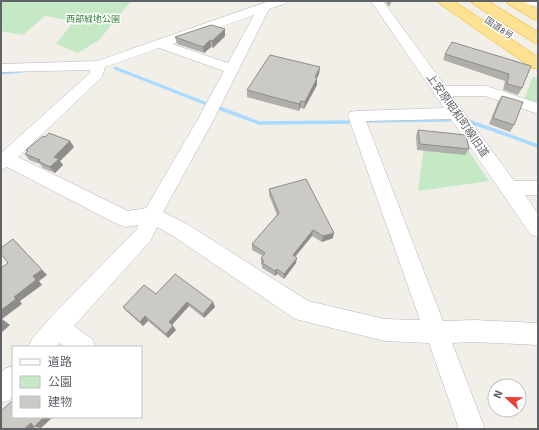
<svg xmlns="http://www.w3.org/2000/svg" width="539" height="430" viewBox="0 0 539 430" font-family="Signika,'Noto Sans JP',sans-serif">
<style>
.green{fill:#c5e8c5}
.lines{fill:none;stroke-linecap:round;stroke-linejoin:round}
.stream-far1{stroke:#aadaff;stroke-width:3}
.stream{stroke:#aadaff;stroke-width:3.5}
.minor-casing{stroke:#b5b8bc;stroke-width:1}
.highway-casing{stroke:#f9ab00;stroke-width:1}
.minor{fill:#fff;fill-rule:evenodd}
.highway{fill:#fde293;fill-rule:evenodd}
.wall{fill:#afaea9}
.shaded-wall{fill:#8f8d8a}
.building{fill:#cccac5;stroke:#8f8d8a}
.labels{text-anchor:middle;stroke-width:3;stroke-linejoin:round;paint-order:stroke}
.far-park-label{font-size:9px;fill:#348238;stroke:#fff}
.far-street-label{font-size:9px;fill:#5f6368;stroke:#fff}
.street-label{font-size:11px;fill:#5f6368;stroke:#fff}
</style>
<rect width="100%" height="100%" fill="#f1efe8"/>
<g class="green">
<polygon points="1,1 131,1 99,40 78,53 56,44 74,21 45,16 23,35 1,31"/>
<polygon points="533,76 538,79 538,104 524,100"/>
<polygon points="424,147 469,151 489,181 418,191"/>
</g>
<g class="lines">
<g class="stream-far1">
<polyline points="115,68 207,104"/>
<polyline points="1,73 23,71"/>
<polyline points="218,108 222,109"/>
</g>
<g class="stream">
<polyline points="219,108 259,123 355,122"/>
<polyline points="362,121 449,120"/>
<polyline points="471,122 538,146"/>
</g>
<g class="minor-casing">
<g id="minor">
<path d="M 269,1 L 287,1 L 285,4 L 269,9 L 214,119 L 163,212 L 187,224 L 308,301 L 385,319 L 420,320 L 348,116 L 350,112 L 356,111 L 444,108 L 371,1 L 383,1 L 445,86 L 486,86 L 538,103 L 538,114 L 485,96 L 452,96 L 514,181 L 538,181 L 538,195 L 525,195 L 538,214 L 538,237 L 531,235 L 451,119 L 366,121 L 443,321 L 474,320 L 538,323 L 538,345 L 474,342 L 452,343 L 485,429 L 459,429 L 429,343 L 385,341 L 295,319 L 173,236 L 157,227 L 151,240 L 74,326 L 92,339 L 96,347 L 65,347 L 59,343 L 56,347 L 28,347 L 32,339 L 49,319 L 137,229 L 138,225 L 126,227 L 119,225 L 7,167 L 1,170 L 1,153 L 90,73 L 90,70 L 1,72 L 1,64 L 97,61 ZM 254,15 L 228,63 L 172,44 ZM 159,48 L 224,71 L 198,119 L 146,208 L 128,211 L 18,157 L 102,77 L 105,67 Z"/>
<polygon points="522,1 538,1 538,7 524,4"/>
<polygon points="13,366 13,396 10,400 1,403 1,373 4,369"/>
</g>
</g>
<g class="highway-casing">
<g id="highway">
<polygon points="438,1 454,1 538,57 538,69 532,68 440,4"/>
<polygon points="471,1 488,1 538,32 538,44 533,42 473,4"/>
<polygon points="506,1 523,1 538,10 538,20 533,19 508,4"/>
</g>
</g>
<use href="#minor" class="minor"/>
<use href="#highway" class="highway"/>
</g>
<g class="wall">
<polygon points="385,1 392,1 389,7"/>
<polygon points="225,29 225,36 213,48 211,47 204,53 177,44 175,37"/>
<polygon points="445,54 531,66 522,88 518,95 503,90 505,81 443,60"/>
<polygon points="320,67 319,74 317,78 317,85 304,109 300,108 299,111 247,97 247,90"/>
<polygon points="502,96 514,125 510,132 489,124 498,102"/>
<polygon points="418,130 469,149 465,155 417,150 416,136"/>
<polygon points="74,147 60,161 63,165 55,173 43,168 40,164 29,160 25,154 27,152 26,150"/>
<polygon points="269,189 333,238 322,242 312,236 295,257 296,263 284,279 277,274 275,276 262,268 262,265 261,264 261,258 263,256 252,250 252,244 277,215 269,195"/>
<polygon points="156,294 213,302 215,307 204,318 189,306 172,325 176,330 168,338 148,321 143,326 126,311 123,307"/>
</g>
<g class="shaded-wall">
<polygon points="225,29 225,36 213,48 212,41"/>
<polygon points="210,40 211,47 204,53 203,47"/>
<polygon points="320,67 319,74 314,84 315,77"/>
<polygon points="317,78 317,85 304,109 305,102"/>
<polygon points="301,101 300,108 299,111 299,104"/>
<polygon points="70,141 74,147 60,161 63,165 55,173 50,167 54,157"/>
<polygon points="313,230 312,236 292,260 293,255"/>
<polygon points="334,233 333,238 322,242 323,236"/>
<polygon points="13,239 47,275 39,281 42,285 20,301 22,304 2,319 10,325 1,333 1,310 33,276"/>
<polygon points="297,258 296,263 284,279 284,274"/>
<polygon points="277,269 277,274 275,276 275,271"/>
<polygon points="187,302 189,306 171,326 169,322"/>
<polygon points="213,302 215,307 204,318 203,314"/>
<polygon points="145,316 148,321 143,326 140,322"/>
<polygon points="173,326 176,330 168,338 166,334"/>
<polygon points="44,417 53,417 41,428 35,427 33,429 24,429 31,423"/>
</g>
<g class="building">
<polygon points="211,25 225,29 212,41 210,40 203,47 175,37"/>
<polygon points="452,42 531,66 522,88 507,84 509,74 445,54"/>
<polygon points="270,55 320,67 315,77 317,78 305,102 301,101 299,104 247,90"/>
<polygon points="502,96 523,102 514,125 493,118"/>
<polygon points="418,130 466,135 469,149 420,144"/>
<polygon points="49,133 70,141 54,157 59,159 50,167 38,161 40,160 25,154 28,151 26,150 43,136 45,137"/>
<polygon points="306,179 334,233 323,236 313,230 293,255 297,258 284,274 277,269 275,271 262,263 264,261 261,258 265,253 252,244 279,213 269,189"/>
<polygon points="13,239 42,270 33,276 36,280 14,297 16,299 1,310 1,268 8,263 1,254 1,248"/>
<polygon points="175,274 213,302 203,314 187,302 169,322 173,326 166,334 145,316 140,322 123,307 144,285 156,294"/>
<polygon points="13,400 13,417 44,417 34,427 31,423 24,429 1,429 1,411"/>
</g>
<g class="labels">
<g class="far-park-label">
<text x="93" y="22">西部緑地公園</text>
</g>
<g class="far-street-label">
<text transform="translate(499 28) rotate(34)" y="3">国道8号</text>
</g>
<g class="street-label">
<text transform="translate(458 115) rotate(55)" y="4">上安原昭和町線旧道</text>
</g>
</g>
<rect width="539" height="430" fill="none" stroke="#5f6368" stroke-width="4"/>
<rect x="12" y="346" width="130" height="72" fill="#ffffff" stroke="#bfc1c3"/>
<rect x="20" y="359" width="20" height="6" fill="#ffffff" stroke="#bfc1c3"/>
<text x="48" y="366" font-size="12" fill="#5f6368">道路</text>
<rect x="20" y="376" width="20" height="12" fill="#c5e8c5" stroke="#bfc1c3"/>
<text x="48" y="386" font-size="12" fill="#5f6368">公園</text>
<rect x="20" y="396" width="20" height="12" fill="#cccac5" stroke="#bfc1c3"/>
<text x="48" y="406" font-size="12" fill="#5f6368">建物</text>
<g transform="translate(507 398) rotate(292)"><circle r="19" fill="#ffffff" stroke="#bfc1c3"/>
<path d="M0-3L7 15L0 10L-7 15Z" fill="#ea4335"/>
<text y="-6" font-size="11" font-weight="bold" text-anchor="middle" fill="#5f6368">N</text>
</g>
</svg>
